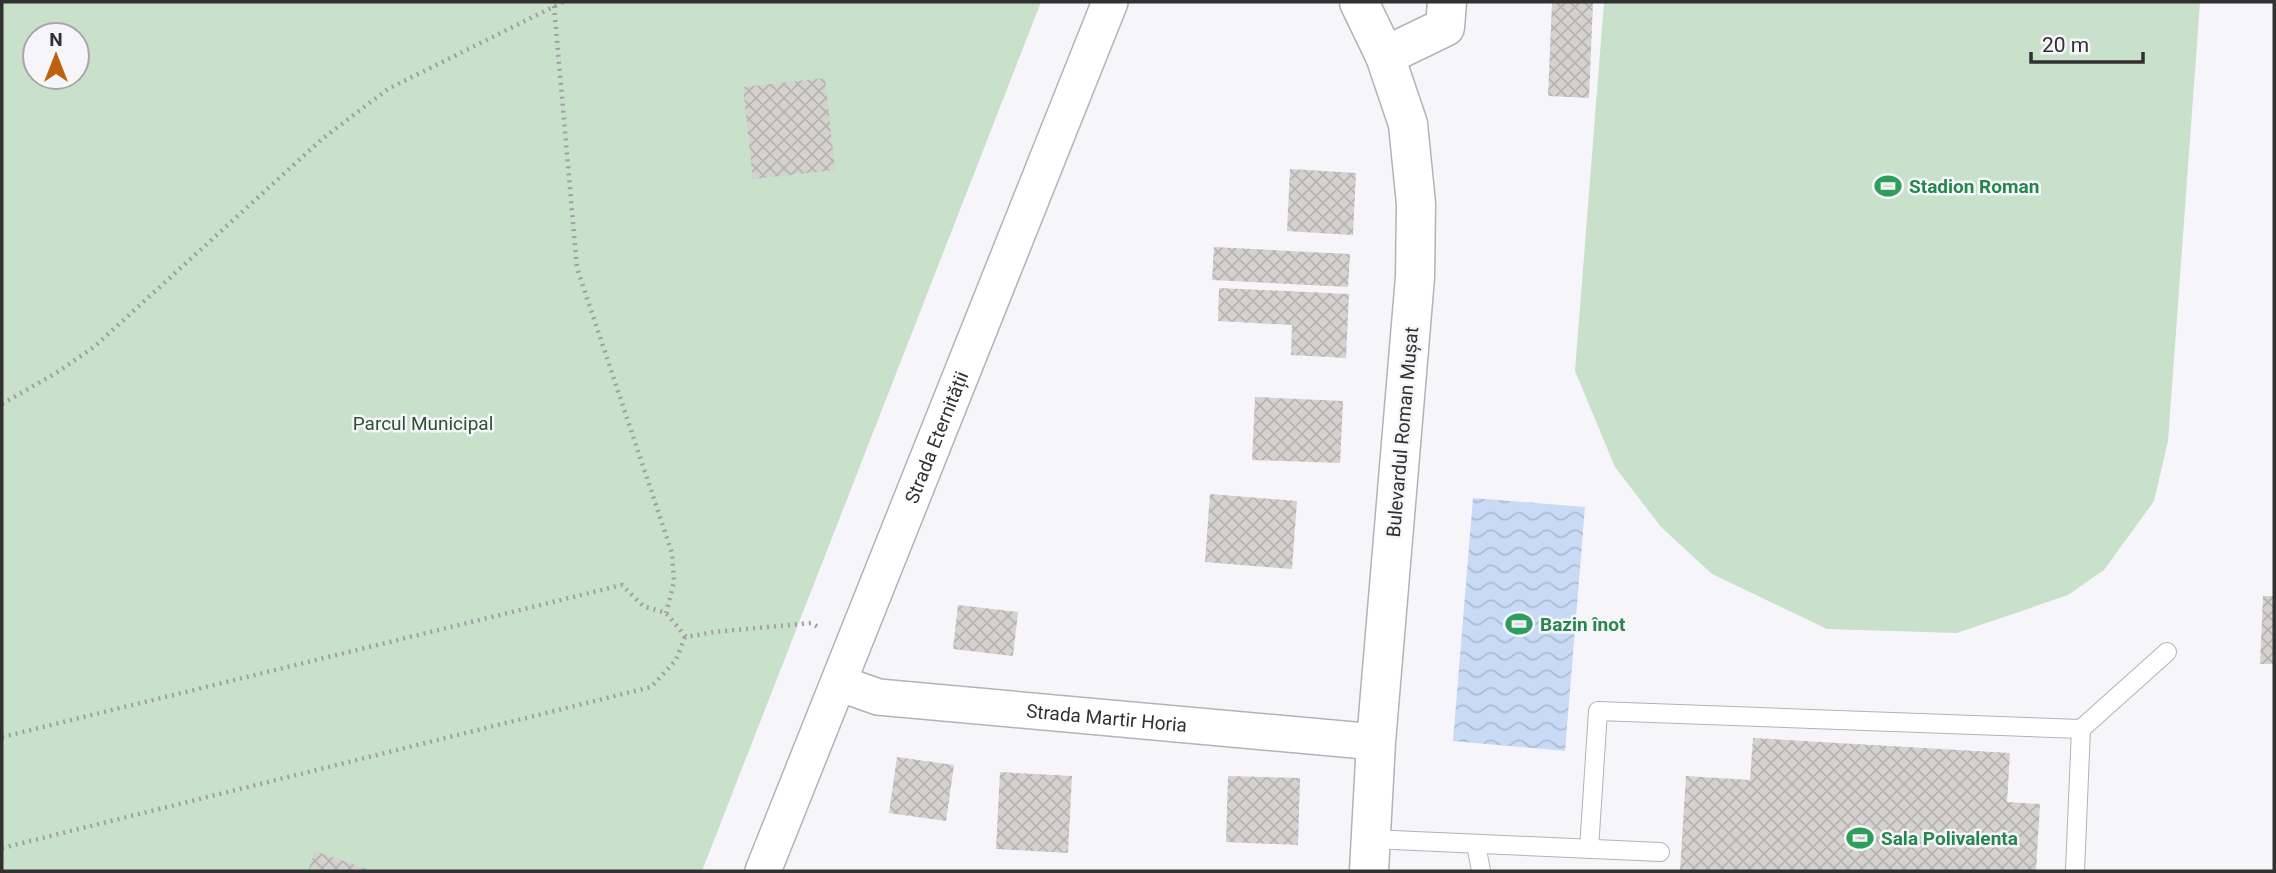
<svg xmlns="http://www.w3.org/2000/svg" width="2276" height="873" viewBox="0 0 2276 873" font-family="Roboto,sans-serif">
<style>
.park{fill:#c9e0cb;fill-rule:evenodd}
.water{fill:url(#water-waves)}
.building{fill:url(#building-cross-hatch)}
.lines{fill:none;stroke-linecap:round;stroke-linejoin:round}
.service-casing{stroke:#b3b3b6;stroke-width:20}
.minor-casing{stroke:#b3b3b6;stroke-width:38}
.tertiary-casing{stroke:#b3b3b6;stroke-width:41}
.path{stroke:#a0a0a3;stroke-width:4.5;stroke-dasharray:2 5;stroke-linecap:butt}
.service{stroke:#fff;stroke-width:18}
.minor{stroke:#fff;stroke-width:35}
.tertiary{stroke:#fff;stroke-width:38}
.labels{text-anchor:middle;stroke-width:5;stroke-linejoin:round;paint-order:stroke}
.leisure-label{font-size:19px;font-weight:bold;fill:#27864d;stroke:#f6f6fa;text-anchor:start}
.park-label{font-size:19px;fill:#2c5431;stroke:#f6f6fa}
.street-label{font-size:19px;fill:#313132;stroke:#f6f6fa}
</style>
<defs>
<pattern id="water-waves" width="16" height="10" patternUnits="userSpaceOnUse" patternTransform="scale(1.75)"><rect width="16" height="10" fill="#c8daf6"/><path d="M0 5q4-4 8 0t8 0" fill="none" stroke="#acbcd3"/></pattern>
<pattern id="building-cross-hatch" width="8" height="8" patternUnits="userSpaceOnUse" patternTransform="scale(1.75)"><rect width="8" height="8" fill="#d4d1ce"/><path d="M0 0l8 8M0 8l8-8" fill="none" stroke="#b6b4b1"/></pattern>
</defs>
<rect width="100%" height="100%" fill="#f6f6fa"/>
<g class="park">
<path d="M 2,2 L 1041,2 L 702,871 L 2,871 ZM 35,35 L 77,35 L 77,77 L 35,77 Z"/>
<polygon points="1604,2 2200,2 2168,441 2154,501 2104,570 2068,595 1957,633 1827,629 1712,574 1661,527 1615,467 1575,371"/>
</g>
<polygon class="water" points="1473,498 1585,507 1565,751 1453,741"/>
<g class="building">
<polygon points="1552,2 1593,2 1589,98 1548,96"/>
<polygon points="825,78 835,170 753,179 743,87"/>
<polygon points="1290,169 1356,173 1353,235 1287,231"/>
<polygon points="1214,247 1350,254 1348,287 1212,280"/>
<polygon points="1219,288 1349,294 1346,358 1291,355 1292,325 1218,321"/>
<polygon points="1255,397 1343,401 1340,463 1252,460"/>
<polygon points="1210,494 1297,501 1292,569 1205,562"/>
<polygon points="2263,596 2274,596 2274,664 2260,664"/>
<polygon points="958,605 1018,612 1013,656 953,649"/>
<polygon points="1753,738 2010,753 2007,802 2040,804 2036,871 1680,871 1686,776 1750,780"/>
<polygon points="897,757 954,765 946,821 889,813"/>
<polygon points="1000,772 1072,776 1068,853 996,849"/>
<polygon points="1228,776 1300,778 1298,845 1226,842"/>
<polygon points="315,851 372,871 308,871"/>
</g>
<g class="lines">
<g class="service-casing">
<g id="service">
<polyline points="2081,729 2167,652"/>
<polyline points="1371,839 1660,852"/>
<polyline points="1476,844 1481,871"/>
<polyline points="1589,849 1598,711 2081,729 2075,871"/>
</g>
</g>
<g class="minor-casing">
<g id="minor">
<path id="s1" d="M 839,683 L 878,697 L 1376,742"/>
<path id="s2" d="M 763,871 L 1110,2"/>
</g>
</g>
<g class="tertiary-casing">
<g id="tertiary">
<polyline points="1359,2 1385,56 1408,124 1416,204 1415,277 1376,742 1369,871"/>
<polyline points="1385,56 1445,27 1447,2"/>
</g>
</g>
<g class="path">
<polyline points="554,6 577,268 672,553 674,582 666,613"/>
<polyline points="2,404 56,373 94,347 322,139 388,89 563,2"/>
<polyline points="2,737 622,585 643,606 666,613 686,637 714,632 811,623 820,628"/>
<polyline points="2,848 651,687 676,660 685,637"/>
</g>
<use href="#service" class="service"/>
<use href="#minor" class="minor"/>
<use href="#tertiary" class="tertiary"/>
</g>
<defs>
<g id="stadium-bare" transform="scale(2.1)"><path d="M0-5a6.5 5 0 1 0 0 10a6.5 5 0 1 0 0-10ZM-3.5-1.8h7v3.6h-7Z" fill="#2e9e5b" stroke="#f6f6fa" stroke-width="2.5" paint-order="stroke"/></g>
</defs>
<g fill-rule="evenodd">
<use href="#stadium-bare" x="1888" y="186"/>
<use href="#stadium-bare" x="1519" y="624"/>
<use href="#stadium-bare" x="1860" y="838"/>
</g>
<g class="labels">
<g class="leisure-label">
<text x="1909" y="193">Stadion Roman</text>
<text x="1540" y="631">Bazin înot</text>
<text x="1881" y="845">Sala Polivalenta</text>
</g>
<g class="park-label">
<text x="423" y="430">Parcul Municipal</text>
</g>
<g class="street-label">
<text transform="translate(1402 432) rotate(-85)" y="7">Bulevardul Roman Mușat</text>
<text dy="7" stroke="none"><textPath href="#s2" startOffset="467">Strada Eternității</textPath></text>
<text dy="7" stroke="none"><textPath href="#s1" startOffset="271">Strada Martir Horia</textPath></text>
</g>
</g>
<rect width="2276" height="873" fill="none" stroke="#313132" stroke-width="7"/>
<g transform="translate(56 56)"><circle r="33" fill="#f6f6fa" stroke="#a7a7aa" stroke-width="2"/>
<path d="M0-5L12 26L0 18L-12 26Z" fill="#be6111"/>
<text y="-10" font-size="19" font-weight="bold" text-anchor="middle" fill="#313132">N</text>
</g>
<path d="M2031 52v10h112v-10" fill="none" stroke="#313132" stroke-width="3.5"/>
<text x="2042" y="52" font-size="21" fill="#313132" stroke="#f6f6fa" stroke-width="5" paint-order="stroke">20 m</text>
</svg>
